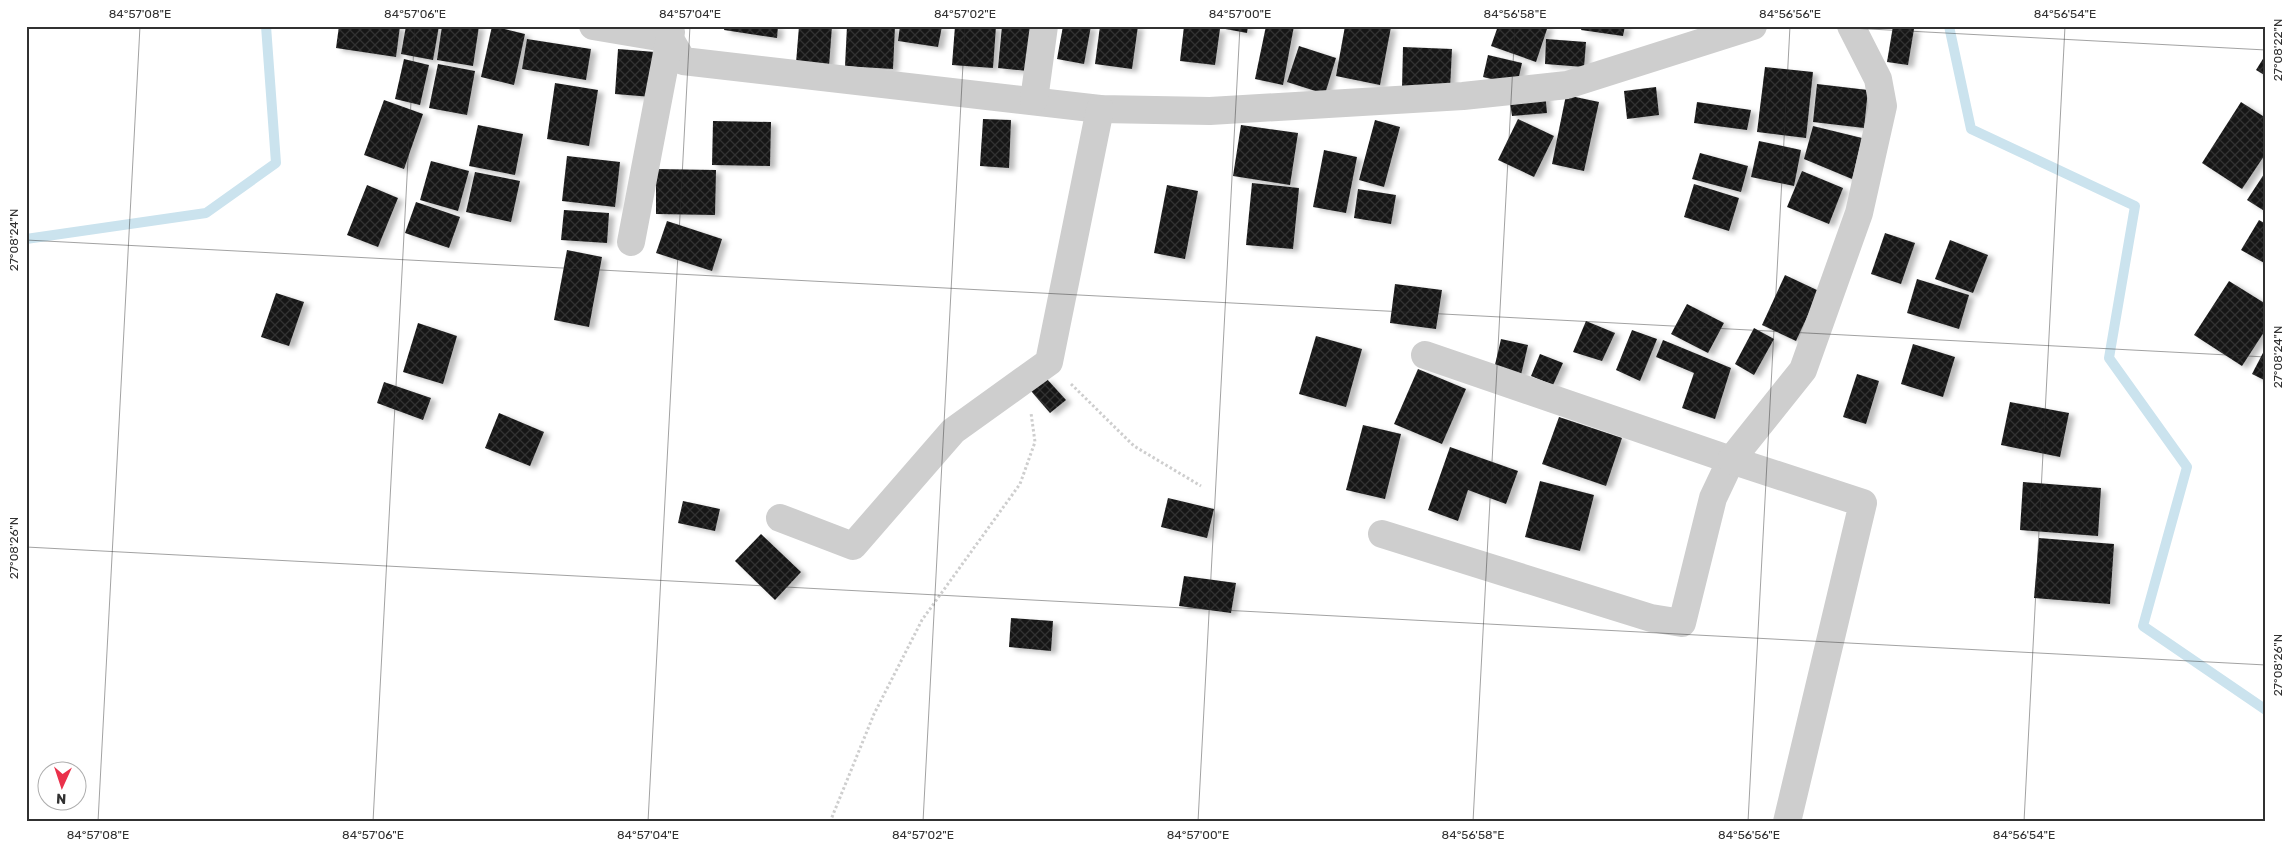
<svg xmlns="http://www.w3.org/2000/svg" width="2292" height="848" viewBox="0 0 2292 848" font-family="Rubik,sans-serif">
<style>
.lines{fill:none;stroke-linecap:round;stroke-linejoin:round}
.stream{stroke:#cbe3ee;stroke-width:10}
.building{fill:url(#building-cross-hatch);filter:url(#shadow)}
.path{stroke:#cecece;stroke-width:3;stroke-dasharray:2.5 2.5;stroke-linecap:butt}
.minor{stroke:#cecece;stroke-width:28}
.ticks{fill:none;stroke:#313131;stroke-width:1;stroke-opacity:0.45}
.neatline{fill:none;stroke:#313131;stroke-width:2}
.ticks-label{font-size:12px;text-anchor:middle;fill:#313131}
</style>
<defs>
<pattern id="building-cross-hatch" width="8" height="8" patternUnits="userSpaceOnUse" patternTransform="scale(1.25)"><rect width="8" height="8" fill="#181818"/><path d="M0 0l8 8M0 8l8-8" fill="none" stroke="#313131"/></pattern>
<filter id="shadow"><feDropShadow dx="5.5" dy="3" stdDeviation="2.5" flood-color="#0004"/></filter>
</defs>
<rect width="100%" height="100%" fill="#fff"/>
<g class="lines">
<g class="stream">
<polyline points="1949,26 1971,129 2135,206 2109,358 2187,467 2143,626 2266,710"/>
<polyline points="26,239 206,213 276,163 266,26"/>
</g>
</g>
<g class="building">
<polygon points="339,26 400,26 396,57 336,48"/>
<polygon points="406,26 439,26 433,60 401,54"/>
<polygon points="442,26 479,26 473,66 437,60"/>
<polygon points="492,26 525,34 514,85 481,77"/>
<polygon points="725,26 778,26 777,38 724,30"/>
<polygon points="799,26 832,26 829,66 796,63"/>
<polygon points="847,26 895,26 893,69 845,66"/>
<polygon points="900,26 942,26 938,47 898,41"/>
<polygon points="955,26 996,26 993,68 952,65"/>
<polygon points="1002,26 1033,27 1028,71 998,68"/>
<polygon points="1063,26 1091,26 1084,64 1057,59"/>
<polygon points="1100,26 1138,26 1132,69 1095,64"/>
<polygon points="1184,26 1220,29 1215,65 1180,61"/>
<polygon points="1221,26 1248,26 1247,33 1220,28"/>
<polygon points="1266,26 1294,26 1283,85 1255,79"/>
<polygon points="1345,26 1391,27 1380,85 1336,76"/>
<polygon points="1498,26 1548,26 1536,62 1491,46"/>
<polygon points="1582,26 1625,26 1623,36 1581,30"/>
<polygon points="1893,26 1914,29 1908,65 1887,62"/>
<polygon points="527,39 591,49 586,80 522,69"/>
<polygon points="1546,39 1586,42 1584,67 1545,64"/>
<polygon points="1299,46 1336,58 1325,94 1287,82"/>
<polygon points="1403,47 1452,49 1450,89 1402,88"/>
<polygon points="618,49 655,52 652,97 615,94"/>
<polygon points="2266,54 2266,76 2256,70"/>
<polygon points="1488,55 1522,63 1517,85 1483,77"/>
<polygon points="404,59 429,65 420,105 395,99"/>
<polygon points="438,64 475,71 467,115 429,108"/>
<polygon points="1765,67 1813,72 1806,138 1757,132"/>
<polygon points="555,83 598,90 589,146 547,139"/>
<polygon points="1817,84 1868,90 1864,128 1813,122"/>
<polygon points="1656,87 1659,115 1627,119 1624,91"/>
<polygon points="1545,92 1547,113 1512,116 1509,96"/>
<polygon points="1566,95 1599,102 1584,171 1552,164"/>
<polygon points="384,100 423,114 404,169 364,155"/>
<polygon points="1697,102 1751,110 1747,130 1694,123"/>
<polygon points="2241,102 2266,118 2266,153 2242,189 2202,163"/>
<polygon points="983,119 1011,120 1009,168 980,166"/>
<polygon points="1518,119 1554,136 1534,177 1498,160"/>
<polygon points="1375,120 1400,127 1384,187 1359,180"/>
<polygon points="713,121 771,122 770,166 712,165"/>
<polygon points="478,125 523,134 515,175 469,166"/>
<polygon points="1241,125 1298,133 1290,185 1233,176"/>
<polygon points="1813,126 1862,138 1852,179 1804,159"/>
<polygon points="1759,141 1801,150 1794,186 1751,177"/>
<polygon points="1324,150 1357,157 1346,213 1313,207"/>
<polygon points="1700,153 1748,166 1741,192 1692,179"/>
<polygon points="567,156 620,162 615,207 562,201"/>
<polygon points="431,161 469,171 458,211 420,200"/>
<polygon points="656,169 716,170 715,215 656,214"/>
<polygon points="1802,171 1843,188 1829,224 1787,207"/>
<polygon points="2266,171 2266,212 2247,200"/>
<polygon points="475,172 520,181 511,222 466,212"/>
<polygon points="1252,183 1299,188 1293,249 1246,245"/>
<polygon points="1694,184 1739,198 1729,231 1684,217"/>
<polygon points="367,185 398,198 378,247 347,235"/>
<polygon points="1167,185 1198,191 1185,259 1154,253"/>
<polygon points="1358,189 1396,195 1391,224 1354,218"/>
<polygon points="416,202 460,217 449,248 405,233"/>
<polygon points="564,210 609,213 607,243 561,240"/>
<polygon points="2259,220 2266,224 2266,264 2241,250"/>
<polygon points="667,221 722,239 712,271 656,253"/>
<polygon points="1885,233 1915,243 1901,284 1871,274"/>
<polygon points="1950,240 1988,255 1973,293 1935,279"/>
<polygon points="567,250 602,257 589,327 554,320"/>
<polygon points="1785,275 1819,291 1796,341 1762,325"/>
<polygon points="1917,279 1969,295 1959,329 1907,313"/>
<polygon points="2229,281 2266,304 2266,329 2242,366 2194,335"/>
<polygon points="1395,284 1442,290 1436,329 1390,323"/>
<polygon points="276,293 304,302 289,346 261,337"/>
<polygon points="1687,304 1724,323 1708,353 1671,334"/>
<polygon points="1586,321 1615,333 1602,361 1573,352"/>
<polygon points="418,323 457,336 443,384 403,372"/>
<polygon points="1754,328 1774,339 1754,375 1735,364"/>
<polygon points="1632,330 1657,339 1640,381 1616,370"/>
<polygon points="1316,336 1362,349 1346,407 1299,394"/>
<polygon points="1501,339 1528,345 1521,375 1494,369"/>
<polygon points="1663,340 1731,368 1715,419 1682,408 1694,373 1656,357"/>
<polygon points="1913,344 1955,357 1943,397 1901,384"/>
<polygon points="2266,347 2266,381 2252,374"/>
<polygon points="1540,354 1563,363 1553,385 1531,376"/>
<polygon points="1418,369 1466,389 1442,444 1394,424"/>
<polygon points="1857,374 1879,381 1866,424 1843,417"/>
<polygon points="1046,378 1066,400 1050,413 1031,391"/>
<polygon points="384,382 431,398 423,420 377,403"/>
<polygon points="2010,402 2069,413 2060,457 2001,445"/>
<polygon points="499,413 544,432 530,466 485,448"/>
<polygon points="1559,417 1622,438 1606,486 1542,464"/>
<polygon points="1363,425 1401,434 1385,499 1346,490"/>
<polygon points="1450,447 1518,471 1506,504 1468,490 1458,521 1428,510"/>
<polygon points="1540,481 1594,495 1580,551 1525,537"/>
<polygon points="2023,482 2101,488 2098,536 2020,530"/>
<polygon points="1168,498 1214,509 1207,538 1161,527"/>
<polygon points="683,501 720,509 715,531 678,523"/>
<polygon points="761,534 801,572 775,600 735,561"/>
<polygon points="2039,538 2114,544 2110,604 2034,598"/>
<polygon points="1184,576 1236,583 1231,613 1179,606"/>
<polygon points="1011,618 1053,621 1051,651 1009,647"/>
</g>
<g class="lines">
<g class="path">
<polyline points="1071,384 1134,446 1201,486"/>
<polyline points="830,822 874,714 922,620 1020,484 1035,442 1031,413"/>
</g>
<g class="minor">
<polyline points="593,26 670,39 683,61 1100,109 1210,111 1463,96 1567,85 1753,26"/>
<polyline points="1034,100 1044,26"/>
<polyline points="631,242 671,32"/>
<polyline points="780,518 853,546 953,431 1049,362 1100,109"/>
<polyline points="1382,534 1651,618 1682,623 1713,498 1731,460 1425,355"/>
<polyline points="1787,822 1863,503 1731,460 1803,370 1859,213 1883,106 1878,79 1851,26"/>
</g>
</g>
<path class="ticks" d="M 1813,26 L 2266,50M 26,240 L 2266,357M 26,547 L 2266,665M 98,822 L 140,26M 373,822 L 415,26M 648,822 L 690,26M 923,822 L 965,26M 1198,822 L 1240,26M 1473,822 L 1515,26M 1748,822 L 1790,26M 2024,822 L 2065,26"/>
<rect width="2292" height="848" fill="none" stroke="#ffffff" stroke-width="55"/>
<g transform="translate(62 786) rotate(183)"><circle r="24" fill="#ffffff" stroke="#adadad"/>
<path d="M0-4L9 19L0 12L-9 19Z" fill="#ea314b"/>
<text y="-8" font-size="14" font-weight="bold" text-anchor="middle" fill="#313131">N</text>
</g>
<rect x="28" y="28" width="2236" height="792" class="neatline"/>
<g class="ticks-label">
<text x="140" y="18">84°57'08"E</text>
<text x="415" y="18">84°57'06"E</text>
<text x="690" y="18">84°57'04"E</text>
<text x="965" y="18">84°57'02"E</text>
<text x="1240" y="18">84°57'00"E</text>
<text x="1515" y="18">84°56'58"E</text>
<text x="1790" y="18">84°56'56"E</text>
<text x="2065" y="18">84°56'54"E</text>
<text transform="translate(2278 50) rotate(-90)" y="4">27°08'22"N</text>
<text transform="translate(14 240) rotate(-90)" y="4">27°08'24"N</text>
<text transform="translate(2278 357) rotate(-90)" y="4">27°08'24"N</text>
<text transform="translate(14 548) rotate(-90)" y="4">27°08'26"N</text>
<text transform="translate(2278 665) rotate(-90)" y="4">27°08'26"N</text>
<text x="98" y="839">84°57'08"E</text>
<text x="373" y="839">84°57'06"E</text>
<text x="648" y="839">84°57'04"E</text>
<text x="923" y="839">84°57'02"E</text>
<text x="1198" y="839">84°57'00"E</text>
<text x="1473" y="839">84°56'58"E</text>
<text x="1749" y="839">84°56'56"E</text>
<text x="2024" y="839">84°56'54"E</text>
</g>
</svg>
